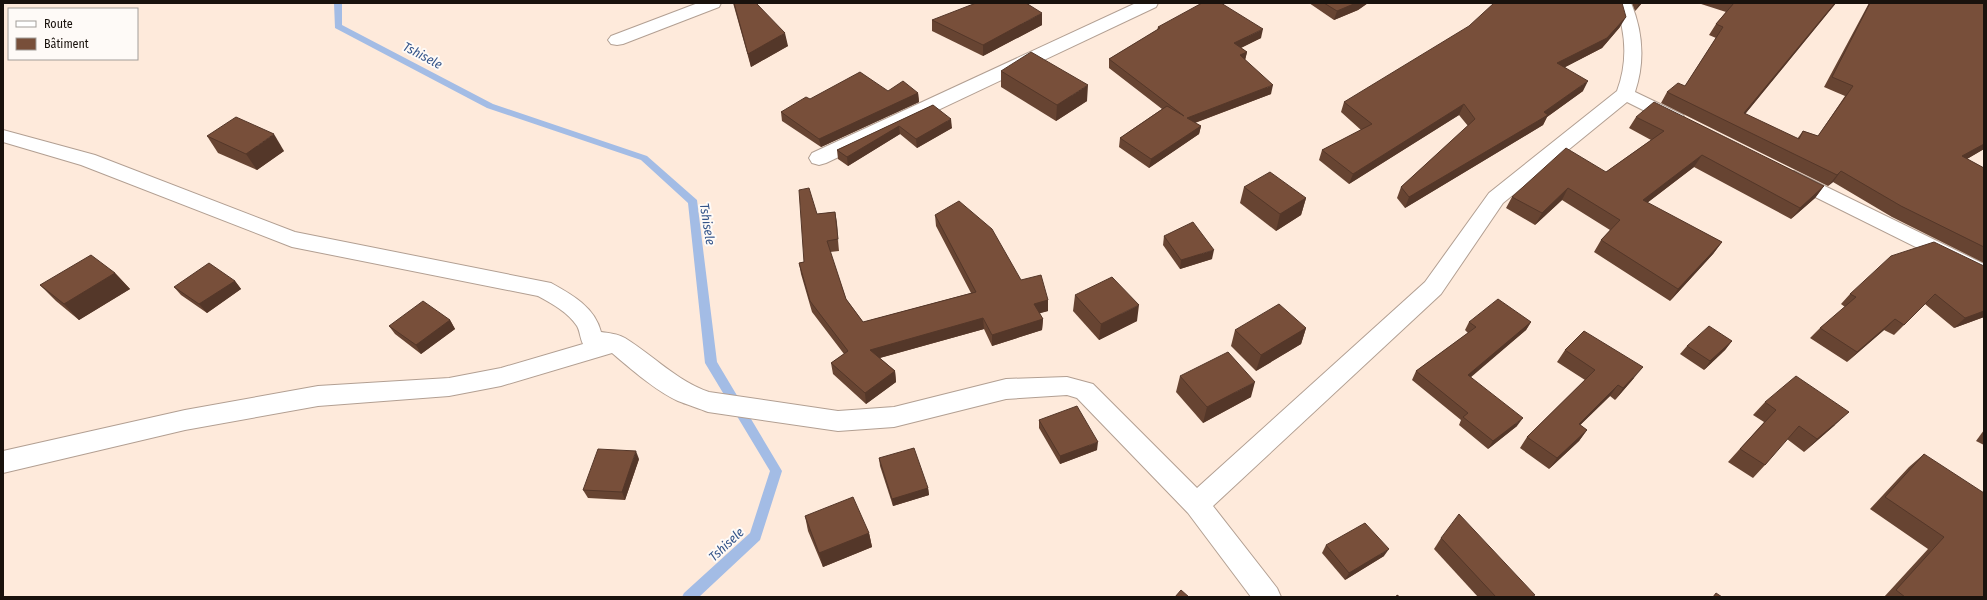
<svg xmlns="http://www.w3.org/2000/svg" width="1987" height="600" viewBox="0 0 1987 600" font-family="'Fira Sans Condensed',sans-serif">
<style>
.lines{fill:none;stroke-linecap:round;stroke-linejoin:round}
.stream{fill:#a3bce5;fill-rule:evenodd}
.minor-casing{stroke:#b29f92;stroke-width:2}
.minor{fill:#fff;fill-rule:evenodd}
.wall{fill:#674432}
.shaded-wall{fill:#543729}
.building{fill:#784f3a;stroke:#543729}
.labels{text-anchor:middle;stroke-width:4;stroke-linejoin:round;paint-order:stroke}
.water-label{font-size:13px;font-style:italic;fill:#345489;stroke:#fefaf7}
</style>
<rect width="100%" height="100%" fill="#feeadb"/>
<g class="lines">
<polygon class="stream" points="334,3 342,3 342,25 493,104 647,156 697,200 717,362 782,471 760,540 699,597 682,597 684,593 750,533 770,471 705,363 688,203 641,160 487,108 335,28"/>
<g class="minor-casing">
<g id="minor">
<polygon points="698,3 721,3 719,7 623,44 617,45 611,44 608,40 611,36"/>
<polygon points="1136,3 1158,3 1156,7 826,163 819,165 812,163 809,158 812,153"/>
<path d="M 1615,3 L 1631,3 C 1643,32 1645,62 1635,92 L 1683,115 L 1685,119 L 1683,123 L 1676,125 L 1669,123 L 1627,102 L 1503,203 L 1441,294 L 1213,506 L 1277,588 L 1281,597 L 1251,597 L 1188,513 L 1077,398 L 1067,395 L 1006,399 L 894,427 L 838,431 L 708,412 C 698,408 688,405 678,401 C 656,391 631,369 612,353 L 501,386 L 449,396 L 318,406 L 185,430 L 3,473 L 3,451 L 185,410 L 318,386 L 449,378 L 501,368 L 583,344 C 580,338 580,331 577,326 C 568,312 551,303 538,296 L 292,247 L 81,165 L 3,142 L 3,130 L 95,155 L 295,232 L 551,283 C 571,294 595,307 601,332 C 609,333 618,334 625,338 C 654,356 677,381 709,392 L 838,411 L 894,407 L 1006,379 L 1067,377 L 1093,384 L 1197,488 L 1425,282 L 1489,193 L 1617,91 C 1628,62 1626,32 1615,3 Z"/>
<polygon points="1794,171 1984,264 1984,281 1787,183 1784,178 1787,173"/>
</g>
</g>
<use href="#minor" class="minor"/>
</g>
<g class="wall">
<polygon points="733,3 756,3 788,46 751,67"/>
<polygon points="1309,3 1368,3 1358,10 1334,20"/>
<polygon points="1632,3 1642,3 1635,11"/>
<polygon points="1698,3 1836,3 1745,114 1797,139 1803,131 1818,136 1845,96 1824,87 1869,3 1984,3 1984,149 1967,159 1984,168 1984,263 1892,217 1833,182 1828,186 1661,103 1667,92 1685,86 1716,38 1709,35 1716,24 1726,12"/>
<polygon points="932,20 1042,25 983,56 932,31"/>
<polygon points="1158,27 1261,38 1241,48 1247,52 1245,60 1271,94 1195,123 1201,126 1199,134 1149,168 1119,147 1120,138 1162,109 1109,68 1109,59 1157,30"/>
<polygon points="1620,27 1602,48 1565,67 1583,91 1547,117 1543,125 1405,208 1397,198 1401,187 1468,126 1459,115 1349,184 1319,160 1322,150 1361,130 1341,112 1344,102"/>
<polygon points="1001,71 1087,101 1056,121 1001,87"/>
<polygon points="888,91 918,93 919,102 821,147 782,121 781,112 810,99"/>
<polygon points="933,105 952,128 917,148 900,134 848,166 838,159 837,150"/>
<polygon points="1636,117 1824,186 1815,198 1791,219 1694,167 1647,203 1722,242 1713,254 1670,301 1594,252 1601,240 1610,230 1562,200 1535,225 1506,208 1512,197 1606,172 1651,140 1629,128"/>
<polygon points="207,136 284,151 257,170 218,153"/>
<polygon points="1244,187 1306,198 1301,215 1276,231 1240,203"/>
<polygon points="835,212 839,251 830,252 846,299 863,322 971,293 936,226 935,215 1021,280 1048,300 1048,311 1039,313 1043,319 1042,330 992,346 984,329 880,358 895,371 896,382 866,404 833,374 831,363 844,354 812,312 801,274 799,263 804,262 817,214"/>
<polygon points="1164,236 1212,259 1180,269 1163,245"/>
<polygon points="1984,266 1984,317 1954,328 1925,304 1894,335 1884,330 1847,362 1810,338 1820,328 1845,307 1841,304 1850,294"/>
<polygon points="115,273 130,289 79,320 56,301 40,285"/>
<polygon points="235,281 241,289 207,313 181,295 174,287"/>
<polygon points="1075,295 1137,321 1099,340 1073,311"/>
<polygon points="450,320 455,329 421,354 395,334 389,326"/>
<polygon points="1469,322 1531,322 1526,330 1470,377 1517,426 1488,449 1459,425 1461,420 1412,380 1416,371 1468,333 1465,330"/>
<polygon points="1306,328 1301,344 1256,371 1231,346 1235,330"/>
<polygon points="1732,341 1725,350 1704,370 1680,354 1687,346"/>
<polygon points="1565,350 1634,378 1615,400 1610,396 1580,425 1587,430 1579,441 1549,469 1520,448 1527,437 1585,380 1557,362"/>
<polygon points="1180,376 1251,397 1203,423 1176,392"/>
<polygon points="1765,402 1835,425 1804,452 1787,439 1765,465 1753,478 1728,462 1764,422 1753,415"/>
<polygon points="1039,420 1097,450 1060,464 1039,428"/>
<polygon points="1984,430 1984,445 1976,441"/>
<polygon points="1924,454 1984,597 1884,597 1928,549 1870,509 1909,467"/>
<polygon points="879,458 928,488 929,495 893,506 880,466"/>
<polygon points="639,459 625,500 588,498 583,490"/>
<polygon points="805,516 869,533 872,547 823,567 808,531"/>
<polygon points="1441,538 1533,597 1478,597 1434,549"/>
<polygon points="1326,545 1384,556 1345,580 1322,553"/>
</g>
<g class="shaded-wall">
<polygon points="1356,3 1368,3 1358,10 1334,20 1337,11"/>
<polygon points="1639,3 1642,3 1635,11"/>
<polygon points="1835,3 1836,3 1737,124 1744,113"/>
<polygon points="1042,13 1042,25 983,56 983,45"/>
<polygon points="1626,17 1620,27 1602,48 1552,74 1557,63"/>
<polygon points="1263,29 1261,38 1232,52 1234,43"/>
<polygon points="785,33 788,46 751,67 748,54"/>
<polygon points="1247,52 1245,60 1240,55"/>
<polygon points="1588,81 1583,91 1547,117 1543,125 1405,208 1409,197 1544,112"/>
<polygon points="1088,85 1087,101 1056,121 1057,105"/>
<polygon points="1273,85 1271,94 1186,126 1187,118"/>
<polygon points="918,93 919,102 821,147 819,139"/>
<polygon points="1464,104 1459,115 1349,184 1353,174"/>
<polygon points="951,119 952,128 917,148 916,139"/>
<polygon points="899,126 900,134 848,166 847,157"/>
<polygon points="1201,126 1199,134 1149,168 1151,159"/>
<polygon points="274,134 284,151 257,170 246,154"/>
<polygon points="1984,144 1984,149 1953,167 1962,156"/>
<polygon points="1702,155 1694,167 1635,212 1643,200"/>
<polygon points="1841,171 1833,182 1828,186 1837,175"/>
<polygon points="1824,186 1815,198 1791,219 1800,208"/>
<polygon points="1568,188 1562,200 1535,225 1542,213"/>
<polygon points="1306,198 1301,215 1276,231 1280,214"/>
<polygon points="835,212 837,223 839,251 838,239"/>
<polygon points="1722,242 1713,254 1670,301 1678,289"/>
<polygon points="1214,250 1212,259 1180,269 1181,260"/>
<polygon points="115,273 130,289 79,320 64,304"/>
<polygon points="235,281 241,289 207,313 199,304"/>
<polygon points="1048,300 1048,311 1034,315 1034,304"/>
<polygon points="1139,305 1137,321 1099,340 1101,324"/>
<polygon points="1984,311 1984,317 1954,328 1965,318"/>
<polygon points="983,318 984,329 872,360 870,350"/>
<polygon points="1043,319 1042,330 992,346 992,335"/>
<polygon points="1895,319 1884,330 1847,362 1857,352"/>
<polygon points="450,320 455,329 421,354 416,345"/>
<polygon points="1531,322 1526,330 1463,384 1468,375"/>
<polygon points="1306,328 1301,344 1256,371 1261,355"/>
<polygon points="1732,341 1725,350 1704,370 1710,361"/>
<polygon points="1643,367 1634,378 1615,400 1623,388"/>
<polygon points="895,371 896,382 866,404 865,393"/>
<polygon points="1255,382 1251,397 1203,423 1207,407"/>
<polygon points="1618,385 1610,396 1570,435 1579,424"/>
<polygon points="1849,412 1835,425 1804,452 1817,439"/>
<polygon points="1523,418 1517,426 1488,449 1493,441"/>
<polygon points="1587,430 1579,441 1549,469 1557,458"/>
<polygon points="1098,442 1097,450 1060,464 1060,456"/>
<polygon points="636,451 639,459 625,500 622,492"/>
<polygon points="928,488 929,495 893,506 892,499"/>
<polygon points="869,533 872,547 823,567 819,553"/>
<polygon points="1389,549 1384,556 1345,580 1349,573"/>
</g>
<g class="building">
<polygon points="734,3 756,3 785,33 748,54"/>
<polygon points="976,3 1026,3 1042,13 983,45 932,20"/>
<polygon points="1202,3 1221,3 1263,29 1234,43 1247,52 1240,55 1273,85 1187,118 1201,126 1151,159 1120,138 1167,106 1184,116 1109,59 1160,28 1158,27"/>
<polygon points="1324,3 1356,3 1337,11"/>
<polygon points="1494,3 1622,3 1626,17 1607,38 1557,63 1588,81 1544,112 1548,115 1409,197 1401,187 1475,119 1464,104 1353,174 1322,150 1372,124 1344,102 1469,26"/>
<polygon points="1734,3 1835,3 1744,113 1799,139 1803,131 1818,136 1853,86 1832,77 1870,3 1984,3 1984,144 1962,156 1984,168 1984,247 1901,206 1841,171 1837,175 1667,92 1678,83 1685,86 1723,27 1716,24"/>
<polygon points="1031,52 1088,85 1057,105 1001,71"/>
<polygon points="860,72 888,91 903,81 918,93 819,139 781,112 806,97 810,99"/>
<polygon points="1654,102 1824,186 1800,208 1702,155 1643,200 1722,242 1678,289 1601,240 1620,220 1568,188 1542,213 1512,197 1566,148 1606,172 1664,131 1636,117"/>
<polygon points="933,105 951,119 916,139 899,126 847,157 837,150"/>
<polygon points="236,117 274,134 246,154 207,136"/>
<polygon points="1270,172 1306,198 1280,214 1244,187"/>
<polygon points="809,188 817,214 835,212 838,239 827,241 846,299 863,322 976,292 935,215 959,201 992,229 1021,280 1041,275 1048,300 1034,304 1043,319 992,335 983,318 870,350 895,371 865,393 831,363 848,351 810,301 799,263 804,262 799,190"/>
<polygon points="1193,222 1214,250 1181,260 1164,236"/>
<polygon points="1934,242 1984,266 1984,311 1965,318 1935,294 1904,325 1895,319 1857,352 1820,328 1856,297 1850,294 1891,256"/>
<polygon points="91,255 115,273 64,304 40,285"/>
<polygon points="209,263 235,281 199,304 174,287"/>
<polygon points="1112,277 1139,305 1101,324 1075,295"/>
<polygon points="1498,299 1531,322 1468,375 1523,418 1493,441 1463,417 1468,413 1416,371 1476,327 1469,322"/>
<polygon points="423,301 450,320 416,345 389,326"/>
<polygon points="1279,304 1306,328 1261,355 1235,330"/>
<polygon points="1709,326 1732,341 1710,361 1687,346"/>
<polygon points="1584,331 1643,367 1623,388 1618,385 1579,424 1587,430 1557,458 1527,437 1595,370 1565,350"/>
<polygon points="1228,352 1255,382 1207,407 1180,376"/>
<polygon points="1796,376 1849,412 1817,439 1799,426 1765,465 1740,449 1776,410 1765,402"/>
<polygon points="1077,406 1098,442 1060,456 1039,420"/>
<polygon points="914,448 928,488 892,499 879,458"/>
<polygon points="598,449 636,451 622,492 583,490"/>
<polygon points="1924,454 1984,493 1984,597 1905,597 1896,590 1944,537 1885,497"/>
<polygon points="853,497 869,533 819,553 805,516"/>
<polygon points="1459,514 1535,595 1531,597 1496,597 1441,538"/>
<polygon points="1365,523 1389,549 1349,573 1326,545"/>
<polygon points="1181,590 1189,597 1175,597"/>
<polygon points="1716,593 1722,597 1713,597"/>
<polygon points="1397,595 1400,597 1396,597"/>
</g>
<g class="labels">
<g class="water-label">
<text transform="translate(423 55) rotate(28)" y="5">Tshisele</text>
<text transform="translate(708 224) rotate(81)" y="5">Tshisele</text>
<text transform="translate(726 544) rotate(-43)" y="5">Tshisele</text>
</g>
</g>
<rect width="1987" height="600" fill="none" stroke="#19120d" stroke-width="8"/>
<rect x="8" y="8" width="130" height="52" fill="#fefaf7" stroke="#a29d99"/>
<rect x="16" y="21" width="20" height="6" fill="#ffffff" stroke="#a29d99"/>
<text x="44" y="28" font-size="12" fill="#19120d">Route</text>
<rect x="16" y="38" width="20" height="12" fill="#784f3a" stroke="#a29d99"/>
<text x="44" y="48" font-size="12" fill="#19120d">Bâtiment</text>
</svg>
